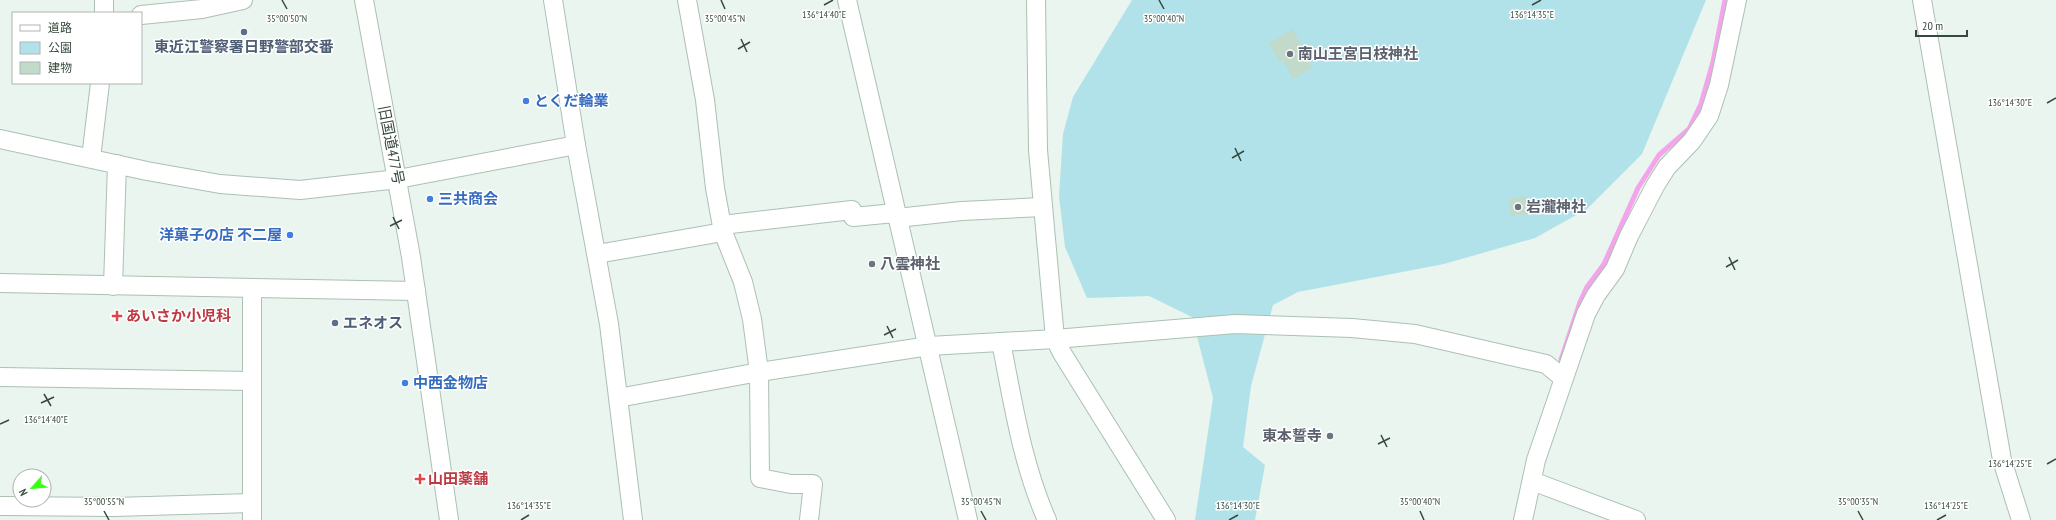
<svg xmlns="http://www.w3.org/2000/svg" width="2056" height="520" viewBox="0 0 2056 520" font-family="'PT Sans Narrow','Noto Sans JP',sans-serif">
<style>
.green{fill:#b1e2ea}
.lines{fill:none;stroke-linecap:round;stroke-linejoin:round}
.stream{stroke:#f3a4eb;stroke-width:5}
.building{fill:#c1dac9}
.minor-casing{stroke:#abc1b2;stroke-width:20}
.minor{stroke:#fff;stroke-width:18}
.ticks{fill:none;stroke:#37493c;stroke-width:1.5}
.service-dot{fill:#5c6f8a;stroke:#fff;stroke-width:1.5}
.worship-dot{fill:#6b7280;stroke:#fff;stroke-width:1.5}
.shop-dot{fill:#3f7fe0;stroke:#fff;stroke-width:1.5}
.health-dot{fill:#e0444e;stroke:#fff;stroke-width:1.5}
.labels{text-anchor:middle;stroke-width:3;stroke-linejoin:round;paint-order:stroke}
.service-label{font-size:15px;font-weight:bold;fill:#4e5e75;stroke:#fff}
.worship-label{font-size:15px;font-weight:bold;fill:#5b616d;stroke:#fff;text-anchor:start}
.shop-label{font-size:15px;font-weight:bold;fill:#366cbe;stroke:#fff;text-anchor:start}
.street-label{font-size:15px;fill:#37493c;stroke:#fff}
.health-label{font-size:15px;font-weight:bold;fill:#be3a42;stroke:#fff;text-anchor:start}
.ticks-label{font-size:10px;text-anchor:middle;fill:#37493c;stroke:#fff;stroke-width:3;stroke-linejoin:round;paint-order:stroke}
</style>
<rect width="100%" height="100%" fill="#e9f5ee"/>
<polygon class="green" points="1132,0 1706,0 1642,154 1587,209 1535,238 1444,264 1298,292 1273,305 1251,386 1243,447 1265,465 1255,520 1195,520 1213,398 1192,317 1149,296 1087,298 1065,247 1059,196 1063,134 1073,97"/>
<g class="lines">
<polyline class="stream" points="1561,360 1580,302 1587,287 1604,264 1638,188 1659,155 1689,129 1701,104 1713,62 1725,0"/>
</g>
<g class="building">
<polygon points="1293,29 1312,68 1293,79 1283,60 1279,62 1269,43"/>
<polygon points="1526,196 1528,214 1511,216 1508,199"/>
</g>
<g class="lines">
<g class="minor-casing">
<g id="minor">
<polyline points="104,0 104,13"/>
<polyline points="364,0 411,257 449,520"/>
<polyline points="553,0 576,145 609,324 633,520"/>
<polyline points="687,0 705,100 715,188 723,232 743,282 752,319 759,372 760,478 791,484 813,484 809,520"/>
<path d="M 847,0 C 886,174 929,346 968,520"/>
<polyline points="1036,0 1038,150 1055,339 1062,353 1166,520"/>
<polyline points="1922,0 2002,460 2021,520"/>
<polyline points="141,15 202,9 243,0"/>
<polyline points="0,139 147,171 220,184 300,190 398,179 576,145"/>
<polyline points="91,158 100,83"/>
<polyline points="897,218 962,211 1043,207"/>
<polyline points="722,225 852,210 853,217 895,213"/>
<polyline points="597,254 723,232"/>
<polyline points="0,283 416,291"/>
<polyline points="113,286 117,164"/>
<polyline points="252,288 252,520"/>
<path d="M 1001,342 C 1013,402 1022,464 1047,520"/>
<polyline points="0,377 252,381"/>
<polyline points="618,398 759,372 929,346 1055,339 1235,324 1352,328 1415,334 1546,364 1563,378"/>
<polyline points="1532,481 1636,520"/>
<polyline points="0,506 114,507 252,503"/>
<polyline points="1523,520 1536,460 1586,314 1596,295 1615,269 1629,236 1655,186 1667,167 1692,141 1709,116 1719,85 1737,0"/>
</g>
</g>
<use href="#minor" class="minor"/>
</g>
<path class="ticks" d="M 282,0 L 287,9M 721,0 L 725,9M 1159,0 L 1164,9M 824,5 L 833,0M 1532,5 L 1541,0M 741,39 L 747,52M 738,49 L 750,42M 2047,103 L 2056,98M 1235,148 L 1241,161M 1232,158 L 1244,151M 393,217 L 399,229M 390,226 L 402,220M 1729,257 L 1735,270M 1726,267 L 1738,260M 887,326 L 893,338M 884,335 L 896,329M 44,394 L 51,406M 41,403 L 54,397M 0,424 L 9,420M 1381,435 L 1387,447M 1378,444 L 1390,438M 2047,464 L 2056,459M 104,511 L 109,520M 981,511 L 986,520M 1420,511 L 1424,520M 1858,511 L 1863,520M 521,520 L 529,515M 1229,520 L 1238,515M 1937,520 L 1946,515"/>
<g class="service-dot">
<circle cx="244" cy="32" r="4"/>
<circle cx="335" cy="323" r="4"/>
</g>
<g class="worship-dot">
<circle cx="1290" cy="54" r="4"/>
<circle cx="1518" cy="207" r="4"/>
<circle cx="872" cy="264" r="4"/>
<circle cx="1330" cy="436" r="4"/>
</g>
<g class="shop-dot">
<circle cx="526" cy="101" r="4"/>
<circle cx="430" cy="199" r="4"/>
<circle cx="290" cy="235" r="4"/>
<circle cx="405" cy="383" r="4"/>
</g>
<g class="health-dot">
<path d="M115 310h4v4h4v4h-4v4h-4v-4h-4v-4h4z"/>
<path d="M418 473h4v4h4v4h-4v4h-4v-4h-4v-4h4z"/>
</g>
<g class="labels">
<g class="service-label">
<text x="244" y="52">東近江警察署日野警部交番</text>
<text x="343" y="328" text-anchor="start">エネオス</text>
</g>
<g class="worship-label">
<text x="1298" y="59">南山王宮日枝神社</text>
<text x="1526" y="212">岩瀧神社</text>
<text x="880" y="269">八雲神社</text>
<text x="1322" y="441" text-anchor="end">東本誓寺</text>
</g>
<g class="shop-label">
<text x="534" y="106">とくだ輪業</text>
<text x="438" y="204">三共商会</text>
<text x="282" y="240" text-anchor="end">洋菓子の店 不二屋</text>
<text x="413" y="388">中西金物店</text>
</g>
<g class="street-label">
<text transform="translate(391 145) rotate(79)" y="5">旧国道477号</text>
</g>
<g class="health-label">
<text x="126" y="321">あいさか小児科</text>
<text x="428" y="484">山田薬舗</text>
</g>
</g>
<g class="ticks-label">
<text x="824" y="18">136°14'40"E</text>
<text x="1532" y="18">136°14'35"E</text>
<text x="287" y="22">35°00'50"N</text>
<text x="725" y="22">35°00'45"N</text>
<text x="1164" y="22">35°00'40"N</text>
<text x="2010" y="106">136°14'30"E</text>
<text x="46" y="423">136°14'40"E</text>
<text x="2010" y="467">136°14'25"E</text>
<text x="104" y="505">35°00'55"N</text>
<text x="981" y="505">35°00'45"N</text>
<text x="1420" y="505">35°00'40"N</text>
<text x="1858" y="505">35°00'35"N</text>
<text x="529" y="509">136°14'35"E</text>
<text x="1238" y="509">136°14'30"E</text>
<text x="1946" y="509">136°14'25"E</text>
</g>
<rect x="12" y="12" width="130" height="72" fill="#ffffff" stroke="#afb6b1"/>
<rect x="20" y="25" width="20" height="6" fill="#ffffff" stroke="#afb6b1"/>
<text x="48" y="32" font-size="12" fill="#37493c">道路</text>
<rect x="20" y="42" width="20" height="12" fill="#b1e2ea" stroke="#afb6b1"/>
<text x="48" y="52" font-size="12" fill="#37493c">公園</text>
<rect x="20" y="62" width="20" height="12" fill="#c1dac9" stroke="#afb6b1"/>
<text x="48" y="72" font-size="12" fill="#37493c">建物</text>
<g transform="translate(32 488) rotate(243)"><circle r="19" fill="#ffffff" stroke="#afb6b1"/>
<path d="M0-3L7 15L0 10L-7 15Z" fill="#3aff16"/>
<text y="-6" font-size="11" font-weight="bold" text-anchor="middle" fill="#37493c">N</text>
</g>
<path d="M1916 30v6h51v-6" fill="none" stroke="#37493c" stroke-width="2"/>
<text x="1922" y="30" font-size="12" fill="#37493c" stroke="#ffffff" stroke-width="3" paint-order="stroke">20 m</text>
</svg>
